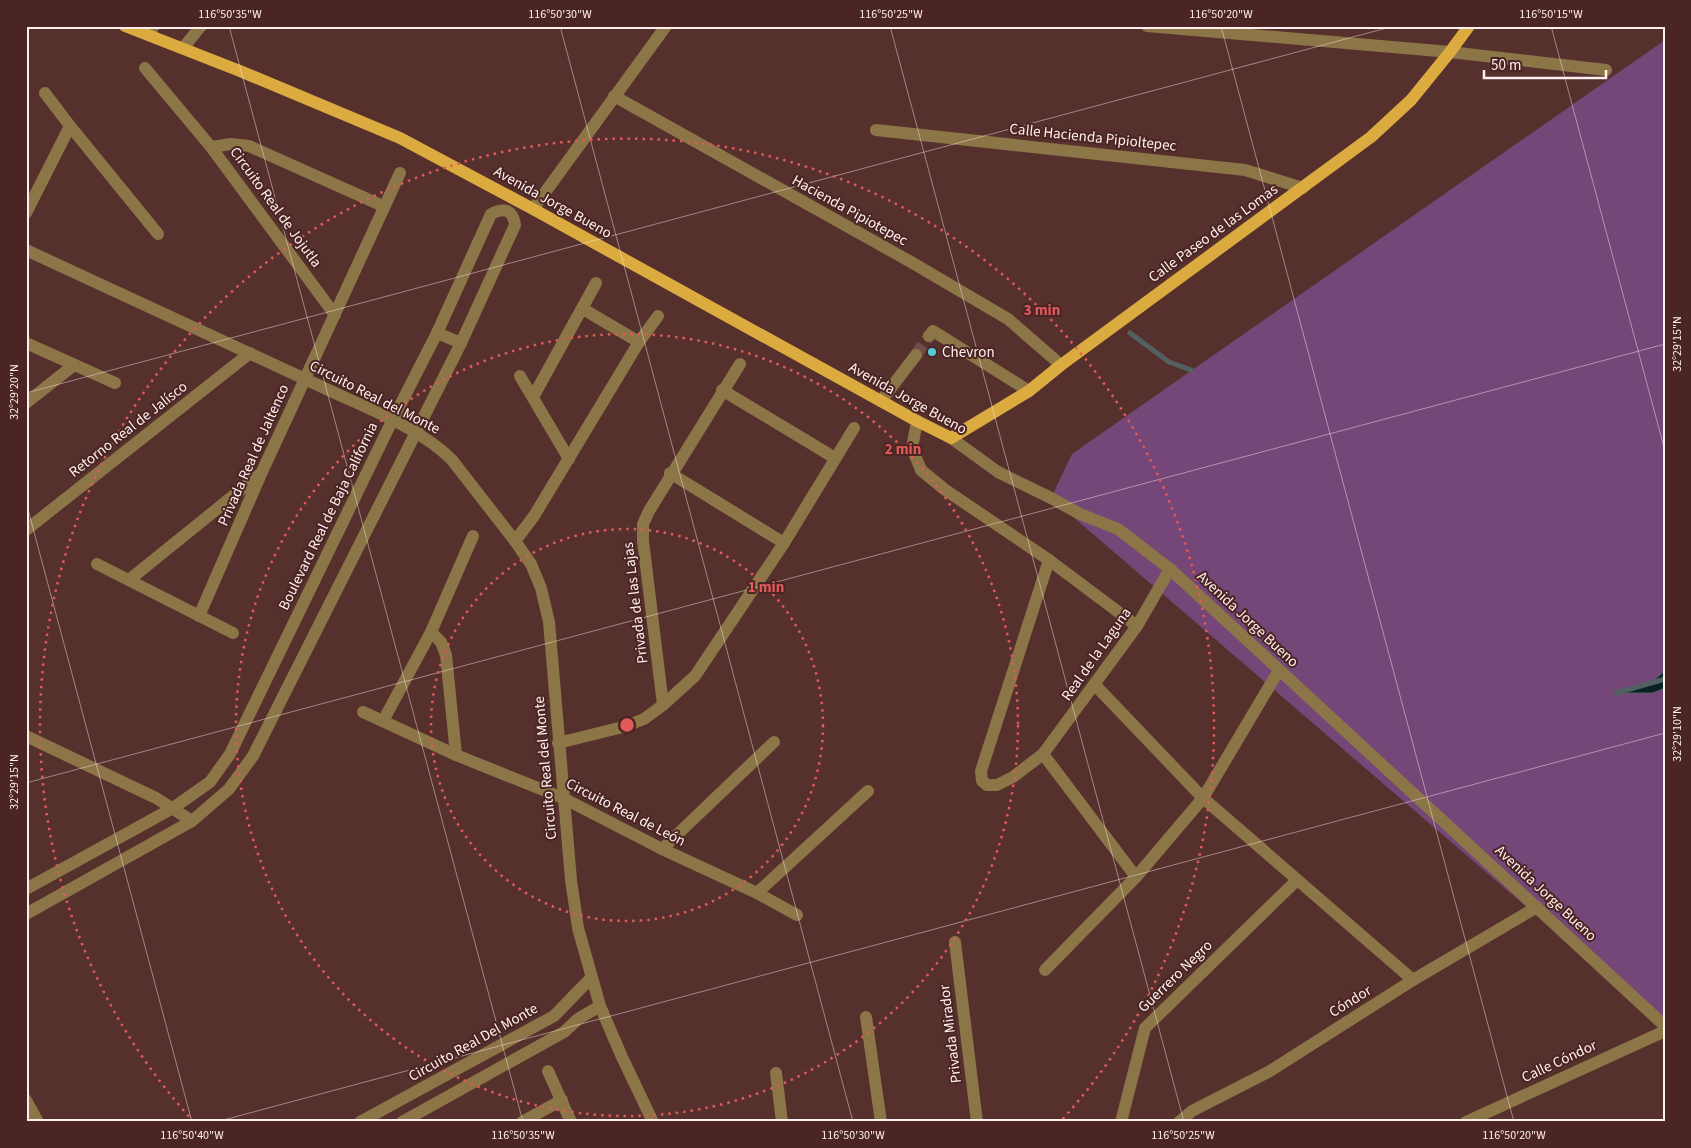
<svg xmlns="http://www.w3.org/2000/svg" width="1691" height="1148" viewBox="0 0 1691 1148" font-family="'Source Sans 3',sans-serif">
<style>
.green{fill:#754779}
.water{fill:#082225;stroke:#526061}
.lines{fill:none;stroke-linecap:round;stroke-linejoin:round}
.stream{stroke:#526061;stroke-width:5}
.minor-tunnel{stroke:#6e4d4a;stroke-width:12;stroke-dasharray:12 6;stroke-linecap:butt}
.minor{stroke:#8c7546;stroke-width:12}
.major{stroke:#dcab3f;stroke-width:12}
.ticks{fill:none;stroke:#ffefee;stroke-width:1;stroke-opacity:0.45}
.ring{fill:none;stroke:#e05a5a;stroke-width:2.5;stroke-dasharray:2.5 5}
.poi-dot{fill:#52cbd7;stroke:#4a2523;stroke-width:2}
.labels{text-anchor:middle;stroke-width:4;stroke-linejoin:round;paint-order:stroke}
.street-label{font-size:15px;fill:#ffefee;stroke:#4a2523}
.poi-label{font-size:15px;fill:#ffefee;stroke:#4a2523;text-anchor:start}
.centre{fill:#e05a5a;stroke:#4a2523;stroke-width:2.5}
.ring-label{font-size:15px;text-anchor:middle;font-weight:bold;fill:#e05a5a;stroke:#4a2523;stroke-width:4;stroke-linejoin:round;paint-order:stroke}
.neatline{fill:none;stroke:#ffefee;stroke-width:2}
.ticks-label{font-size:12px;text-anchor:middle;fill:#ffefee}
</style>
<rect width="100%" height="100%" fill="#55302d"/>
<polygon class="green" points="1665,40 1665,1026 1051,498 1072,454"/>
<polygon class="water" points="1665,671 1665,688 1653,693 1616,693 1650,683"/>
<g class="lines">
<g class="stream">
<polyline points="1130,333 1169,362 1191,370"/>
<polyline points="1616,693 1665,679"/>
</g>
<polyline class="minor-tunnel" points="916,355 929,336"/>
<g class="minor">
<polyline points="1147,26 1450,52 1606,70"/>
<polyline points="147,34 154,26"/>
<polyline points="183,48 201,26"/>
<polyline points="145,68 211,147 335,315"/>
<polyline points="45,93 70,126 158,234"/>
<polyline points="614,96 911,262 1008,319 1061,365"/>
<polyline points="876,130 1245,170 1303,188"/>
<polyline points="211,147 231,144 249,146 383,206"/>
<polyline points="533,209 666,26"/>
<polyline points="26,213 70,126"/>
<path d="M 26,250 C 124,295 222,340 320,386 C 361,406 420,427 452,460 L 515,541 L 531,564 L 541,588 L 549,622 L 571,880 L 578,928 L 600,1006 L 622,1057 L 653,1122"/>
<polyline points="583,309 639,342"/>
<polyline points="437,333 461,343"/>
<polyline points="929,336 933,331 1029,391"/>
<polyline points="26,343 115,383"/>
<polyline points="520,376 569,459"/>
<polyline points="722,390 835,458"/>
<polyline points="533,397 596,283"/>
<polyline points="881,401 916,355"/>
<polyline points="26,403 74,365"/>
<polyline points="917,421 912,448 921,470 944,489 1049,560 1137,626"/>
<polyline points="951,438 998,472 1051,498 1080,514 1118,529 1170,569 1665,1026"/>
<polyline points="670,473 784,543"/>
<polyline points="26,530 250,353"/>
<polyline points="515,541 534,516 639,342 658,316"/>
<polyline points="1049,560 981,771 982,781 987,785 997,785 1013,777 1043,754 1137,626 1170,569"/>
<polyline points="97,564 233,633"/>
<polyline points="129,580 259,475"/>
<polyline points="199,616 261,474 400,173"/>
<polyline points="431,632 441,642 446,655 456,755"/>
<polyline points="1095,685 1203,798 1413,980"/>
<polyline points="663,705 643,541 643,524 649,511 740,364"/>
<polyline points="363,712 456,755 563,798 662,849 757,893 797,915"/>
<polyline points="383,721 431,632 473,536"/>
<polyline points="26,736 156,798 192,821"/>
<polyline points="558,743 623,727 644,719 663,705 695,676 784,543 854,428"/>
<polyline points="1043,754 1136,877"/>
<polyline points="662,849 774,742"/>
<path d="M 26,889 L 173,808 L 210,782 L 230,754 L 392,421 L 437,333 L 491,214 C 505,207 513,210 515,225 L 461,343 L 253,756 L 229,789 L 192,821 L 26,914"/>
<polyline points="757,893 868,791"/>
<polyline points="955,942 977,1122"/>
<polyline points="1045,970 1136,877 1203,798 1279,670"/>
<polyline points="866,1017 881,1122"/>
<polyline points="548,1071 571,1122"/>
<polyline points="776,1073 782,1122"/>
<polyline points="26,1100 38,1122"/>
<polyline points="360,1122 554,1016 591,978"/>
<polyline points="402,1122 564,1032 578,1019 600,1006"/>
<polyline points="522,1122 562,1100"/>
<polyline points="1121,1122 1145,1028 1297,880"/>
<polyline points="1179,1122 1192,1111 1270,1071 1413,980 1537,907"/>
<polyline points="1466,1122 1665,1031"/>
</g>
<polyline class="major" points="125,26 240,71 400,138 533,209 917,421 951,438 1029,391 1061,365 1371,137 1411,100 1450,52 1469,26"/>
</g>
<path class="ticks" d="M 229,26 L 523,1122M 560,26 L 853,1122M 890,26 L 1184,1122M 1221,26 L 1514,1122M 1551,26 L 1665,451M 26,393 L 1394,26M 26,502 L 192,1122M 26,783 L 1665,344M 216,1122 L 1665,733"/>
<g class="ring">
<circle cx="627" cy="725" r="196"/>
<circle cx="627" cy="725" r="391"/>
<path d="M194 1122A587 587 0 1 1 1060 1122"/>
</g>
<circle class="poi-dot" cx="932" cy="352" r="5"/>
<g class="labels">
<g class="street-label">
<text transform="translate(1093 137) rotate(6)" y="5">Calle Hacienda Pipioltepec</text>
<text transform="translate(553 202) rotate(29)" y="5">Avenida Jorge Bueno</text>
<text transform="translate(276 207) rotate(54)" y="5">Circuito Real de Jojutla</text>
<text transform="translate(850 210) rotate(29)" y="5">Hacienda Pipiotepec</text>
<text transform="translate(1213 233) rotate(-36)" y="5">Calle Paseo de las Lomas</text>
<text transform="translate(375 397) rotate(27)" y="5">Circuito Real del Monte</text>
<text transform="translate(908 398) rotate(29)" y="5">Avenida Jorge Bueno</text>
<text transform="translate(128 429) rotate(-38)" y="5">Retorno Real de Jalísco</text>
<text transform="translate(253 455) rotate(-66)" y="5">Privada Real de Jaltenco</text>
<text transform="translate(328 516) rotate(-64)" y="5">Boulevard Real de Baja California</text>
<text transform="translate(635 603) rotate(-97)" y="5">Privada de las Lajas</text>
<text transform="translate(1248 619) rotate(43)" y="5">Avenida Jorge Bueno</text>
<text transform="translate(1096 654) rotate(-55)" y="5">Real de la Laguna</text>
<text transform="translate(545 768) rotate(-95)" y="5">Circuito Real del Monte</text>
<text transform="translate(626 812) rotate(27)" y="5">Circuito Real de León</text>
<text transform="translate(1546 893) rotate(43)" y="5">Avenida Jorge Bueno</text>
<text transform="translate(1175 976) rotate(-44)" y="5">Guerrero Negro</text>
<text transform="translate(1350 1001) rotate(-32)" y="5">Cóndor</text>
<text transform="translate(950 1034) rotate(-97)" y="5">Privada Mirador</text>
<text transform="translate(473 1042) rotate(-29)" y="5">Circuito Real Del Monte</text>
<text transform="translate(1559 1061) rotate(-25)" y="5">Calle Cóndor</text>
</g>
<g class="poi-label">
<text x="942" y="357">Chevron</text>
</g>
</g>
<circle cx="627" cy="725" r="8" class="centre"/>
<g class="ring-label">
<text x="1042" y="315">3 min</text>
<text x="903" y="454">2 min</text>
<text x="766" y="592">1 min</text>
</g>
<rect width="1691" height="1148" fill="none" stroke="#4a2523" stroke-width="55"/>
<path d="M1484 70v8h122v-8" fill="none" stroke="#ffefee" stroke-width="2.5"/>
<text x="1491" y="70" font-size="15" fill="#ffefee" stroke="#4a2523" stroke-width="4" paint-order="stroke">50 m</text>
<rect x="28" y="28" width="1636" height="1092" class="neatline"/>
<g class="ticks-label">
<text x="230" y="18">116°50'35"W</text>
<text x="560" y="18">116°50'30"W</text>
<text x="891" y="18">116°50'25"W</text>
<text x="1221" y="18">116°50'20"W</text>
<text x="1551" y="18">116°50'15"W</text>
<text transform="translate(1677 344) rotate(-90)" y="4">32°29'15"N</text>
<text transform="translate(14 392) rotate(-90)" y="4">32°29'20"N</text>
<text transform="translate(1677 734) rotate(-90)" y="4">32°29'10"N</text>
<text transform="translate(14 782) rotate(-90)" y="4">32°29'15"N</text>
<text x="192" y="1139">116°50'40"W</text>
<text x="523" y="1139">116°50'35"W</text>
<text x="853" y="1139">116°50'30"W</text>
<text x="1183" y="1139">116°50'25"W</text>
<text x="1514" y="1139">116°50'20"W</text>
</g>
</svg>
